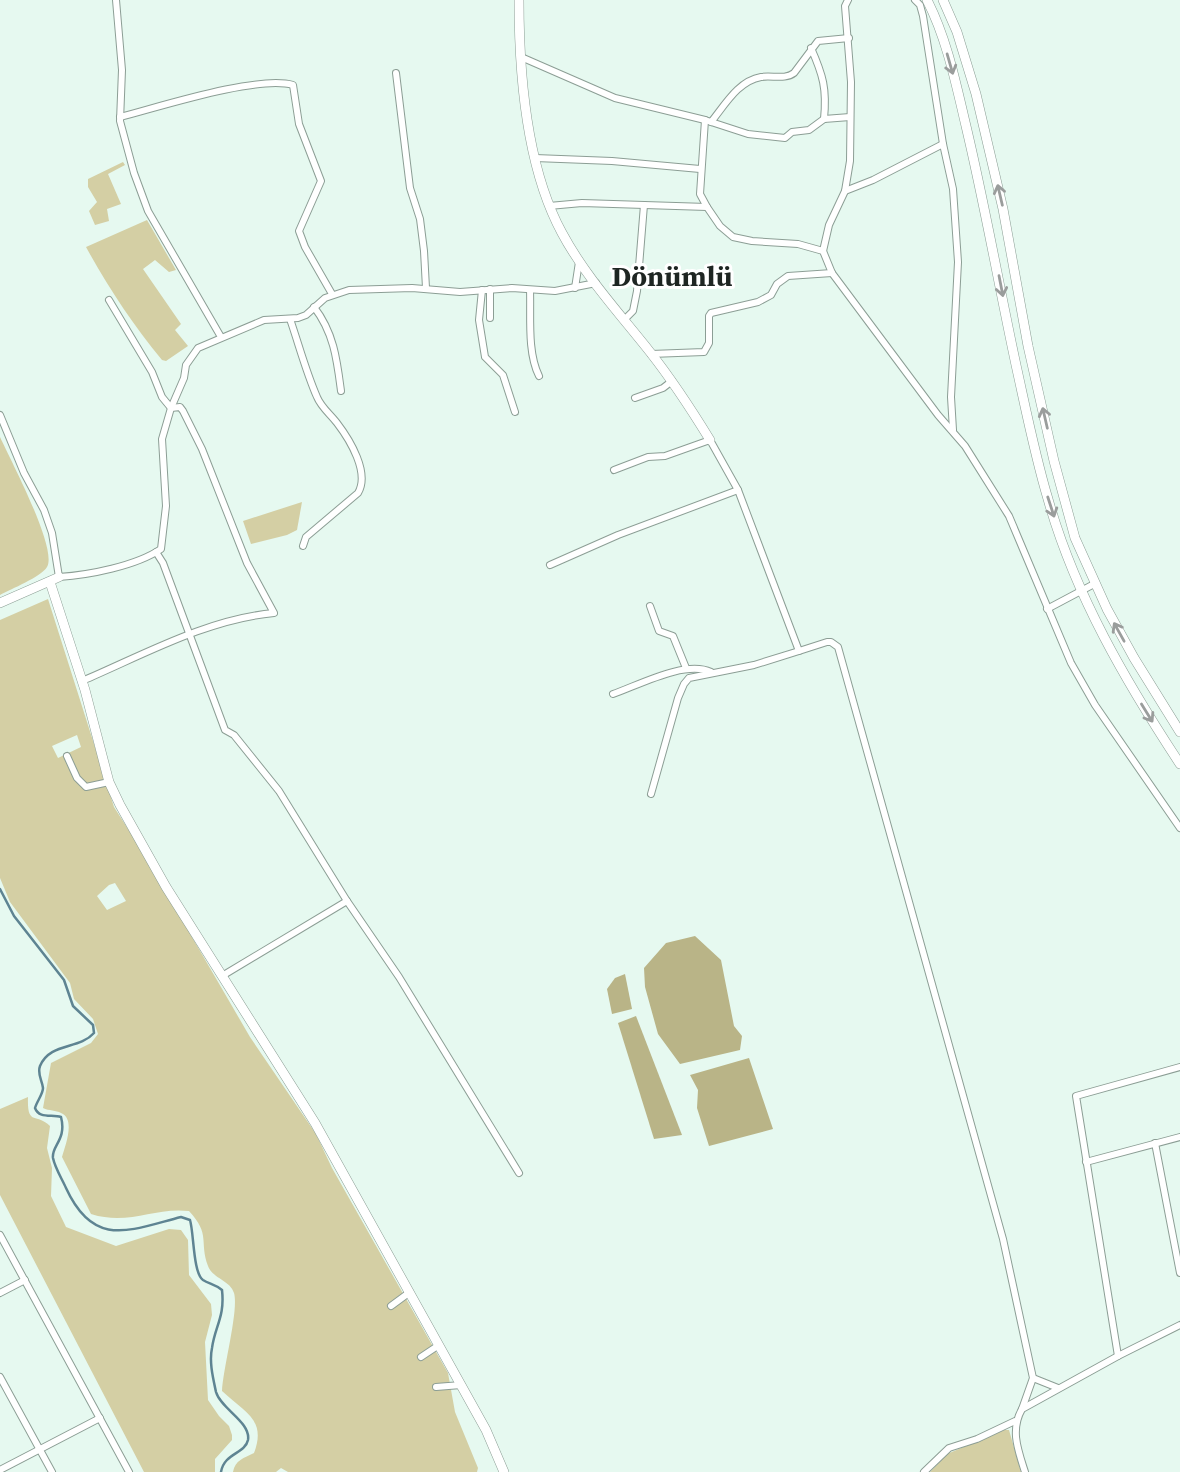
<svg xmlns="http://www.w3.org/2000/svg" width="1180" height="1472" viewBox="0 0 1180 1472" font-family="'Source Serif 4',serif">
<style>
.green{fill:#d4cfa4;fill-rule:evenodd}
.forest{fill:#b9b487}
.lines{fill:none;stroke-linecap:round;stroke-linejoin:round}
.stream{stroke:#5e8492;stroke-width:2.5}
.street-casing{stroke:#8c9e95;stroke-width:8}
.secondary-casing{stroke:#8c9e95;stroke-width:10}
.street{stroke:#fff;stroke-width:6}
.secondary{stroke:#fff;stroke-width:9}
.oneway{stroke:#9a9d9c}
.labels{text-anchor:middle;stroke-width:6;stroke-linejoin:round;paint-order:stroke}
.district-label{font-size:28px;font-weight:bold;fill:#1e2522;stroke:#fff}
</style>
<rect width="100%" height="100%" fill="#e6f9f0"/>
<g class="green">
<polygon points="123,162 125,165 108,174 121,204 107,209 109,221 95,225 89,211 97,202 88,187 88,179"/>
<path d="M 147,220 L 176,270 L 169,272 L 155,260 L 143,269 L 181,324 L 175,330 L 188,346 L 166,361 L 162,360 C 133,325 108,287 86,247 Z"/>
<path d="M 0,437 C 10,459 58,549 47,567 C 41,577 11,589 0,595 Z"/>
<polygon points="302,502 297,530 287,535 251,544 243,521"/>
<path d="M 48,599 L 114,807 L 142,851 L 250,1037 L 316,1134 L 332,1168 L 448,1373 L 455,1412 L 478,1468 L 477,1472 L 288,1472 L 281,1468 L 276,1472 L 233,1472 C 235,1460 244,1458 254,1453 C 267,1419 244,1412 222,1391 C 223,1368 239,1310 234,1293 C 230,1280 213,1279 208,1266 C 199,1241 211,1235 189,1211 C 153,1207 129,1226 91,1214 L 62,1157 C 65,1146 76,1119 61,1113 C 56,1110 49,1111 43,1108 L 51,1063 L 91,1043 L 98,1034 L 93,1019 L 74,999 L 70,983 L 10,902 L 0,878 L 0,620 ZM 77,735 L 81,747 L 58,758 L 52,746 ZM 115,883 L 126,901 L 107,910 L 97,896 L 109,885 Z"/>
<path d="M 28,1097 C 27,1127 36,1112 50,1126 L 47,1148 L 52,1168 L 51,1196 L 66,1227 L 116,1246 L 169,1229 L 181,1230 L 188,1240 L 189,1275 L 211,1304 L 212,1315 L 205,1342 L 208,1400 L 219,1416 L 229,1426 L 232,1435 L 232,1440 L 215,1459 L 215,1472 L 144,1472 L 0,1195 L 0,1109 Z"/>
<polygon points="1004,1430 1009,1430 1021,1472 930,1472 947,1454"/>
</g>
<g class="forest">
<polygon points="695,936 721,960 734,1026 742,1036 740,1050 680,1064 658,1034 645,987 644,968 666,943"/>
<polygon points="625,974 632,1009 612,1014 607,989 615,978"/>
<polygon points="636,1016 682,1135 654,1139 618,1023"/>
<polygon points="749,1058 773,1129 709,1146 697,1108 698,1090 690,1075"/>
</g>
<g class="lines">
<path class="stream" d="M 0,889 L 14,916 L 64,980 L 73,1006 L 93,1025 L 94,1033 C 79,1050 50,1042 40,1066 C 37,1074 42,1080 43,1088 C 43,1094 37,1101 35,1108 C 39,1119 52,1114 61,1117 C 67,1140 51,1146 53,1158 C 55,1168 62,1179 66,1188 C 94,1249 130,1230 181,1217 L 190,1220 C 194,1233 193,1273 203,1280 C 209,1284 215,1284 222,1290 C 225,1317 215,1326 212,1348 C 209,1362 213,1378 216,1392 C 221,1409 251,1422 248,1440 C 245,1454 224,1453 221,1472"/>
<g class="street-casing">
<g id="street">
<polyline points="116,0 122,70 120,121 134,173 148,211 221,337"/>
<polyline points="915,0 920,5 923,16 943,144 953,189 958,262 951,397 953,430"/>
<path d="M 811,48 C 823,75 827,89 824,119"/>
<polyline points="521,57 615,98 705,120 748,134 785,138 792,132 809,130 824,119 850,117"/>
<polyline points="396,73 410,188 420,219 424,251 426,288"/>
<path d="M 120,117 C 159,107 257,75 293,85 L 299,124 L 321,181 L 299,231 L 305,247 L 332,294"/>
<polyline points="705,120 700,194 707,207"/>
<path d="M 711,122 C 725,105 738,81 761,77 C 772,75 785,80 794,73 L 818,41 L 849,38"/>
<polyline points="535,158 612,161 700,169"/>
<polyline points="845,191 850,161 851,82 845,6 848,0"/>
<polyline points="549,206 582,203 707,207 720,226 733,237 752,241 798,244 823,251 832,273 938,415 965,446 1009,516 1071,663 1095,705 1180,828"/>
<polyline points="823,251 829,225 845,191 873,180 943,144"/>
<polyline points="575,288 579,262"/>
<polyline points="490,289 490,318"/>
<polyline points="482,290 479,320 485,357 503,375 515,412"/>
<path d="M 530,290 C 531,316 527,352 539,376"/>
<path d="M 314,307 C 334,333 337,360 341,391"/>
<path d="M 290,319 C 299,345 306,372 317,397 C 321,407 330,414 337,423 C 350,440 370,473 358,493 L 306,537 L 303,546"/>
<polyline points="624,320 633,311 637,291 644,205"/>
<polyline points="651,354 704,352 709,343 709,316 711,313 758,302 771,295 777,284 788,276 832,273"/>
<polyline points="635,398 663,388 672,381"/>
<path d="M 0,415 L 24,473 L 44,510 L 52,533 L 59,577 C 89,575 136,566 161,549 L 166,506 L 162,439 L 171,408 L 184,378 L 186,365 L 198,348 L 264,320 L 298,318 L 306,315 L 325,298 L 349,290 L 412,288 L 460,292 L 512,288 L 555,291 L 596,283"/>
<polyline points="614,470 648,457 665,456 710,440 738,490 799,651 827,642 831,642 838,647 1003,1239 1033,1378 1022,1409"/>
<polyline points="156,552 163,563 225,730 234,735 279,791 347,901 399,977 519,1173"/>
<polyline points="550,565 618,535 738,490"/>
<polyline points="650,606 659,631 673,636 686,668"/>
<polyline points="1047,609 1096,583"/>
<path d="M 82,681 C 143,655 207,619 274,613 L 247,563 L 202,449 L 183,411 L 180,407 L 171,408 L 162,397 L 152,372 L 109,300"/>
<path d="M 613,694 C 639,685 685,660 711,672"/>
<polyline points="67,756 77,778 86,787 109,782"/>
<polyline points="651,794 678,698 684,684 689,678 754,665 799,651"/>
<polyline points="222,976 347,901"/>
<polyline points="1180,1067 1076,1096 1118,1356 1180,1325"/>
<polyline points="1155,1143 1180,1273"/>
<polyline points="1086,1162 1180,1137"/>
<polyline points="0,1235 129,1472"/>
<polyline points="0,1293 25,1280"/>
<polyline points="391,1306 410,1292"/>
<polyline points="421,1357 439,1345"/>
<polyline points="0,1377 52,1472"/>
<polyline points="1033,1378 1058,1388"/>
<polyline points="436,1387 461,1385"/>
<polyline points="0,1470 100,1418"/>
<polyline points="924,1472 949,1448 977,1439 1015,1421"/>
<path d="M 1025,1472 C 1018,1450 1010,1430 1022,1409 L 1118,1356"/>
</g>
</g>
<g class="secondary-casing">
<g id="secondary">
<path d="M 519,0 C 519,73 526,167 562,233 C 585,276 620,314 650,352 C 672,380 691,409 710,440"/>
<path d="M 927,0 C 947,39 956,84 966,126 C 985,206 999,286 1016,365 C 1026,410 1035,456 1048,499 C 1075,595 1126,682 1180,764"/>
<polyline points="943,0 957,32 976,94 1003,209 1028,346 1054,461 1075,538 1107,609 1134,658 1180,732"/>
<polyline points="50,582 85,690 109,782 120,805 166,887 315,1123 486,1430 504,1472"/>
<polyline points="0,603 59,577"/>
</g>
</g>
<use href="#street" class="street"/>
<use href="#secondary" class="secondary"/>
</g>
<defs><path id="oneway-shaft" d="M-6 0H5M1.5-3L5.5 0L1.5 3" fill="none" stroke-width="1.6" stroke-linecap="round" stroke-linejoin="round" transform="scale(1.75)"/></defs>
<g class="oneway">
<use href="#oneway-shaft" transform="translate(950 64) rotate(74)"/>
<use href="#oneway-shaft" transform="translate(1000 195) rotate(-103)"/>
<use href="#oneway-shaft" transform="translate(1001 286) rotate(79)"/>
<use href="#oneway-shaft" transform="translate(1045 418) rotate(-103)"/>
<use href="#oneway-shaft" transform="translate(1051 507) rotate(72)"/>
<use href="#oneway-shaft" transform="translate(1119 632) rotate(-119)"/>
<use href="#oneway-shaft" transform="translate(1147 713) rotate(58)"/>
</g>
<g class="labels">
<g class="district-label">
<text x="672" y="286">Dönümlü</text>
</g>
</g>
</svg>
